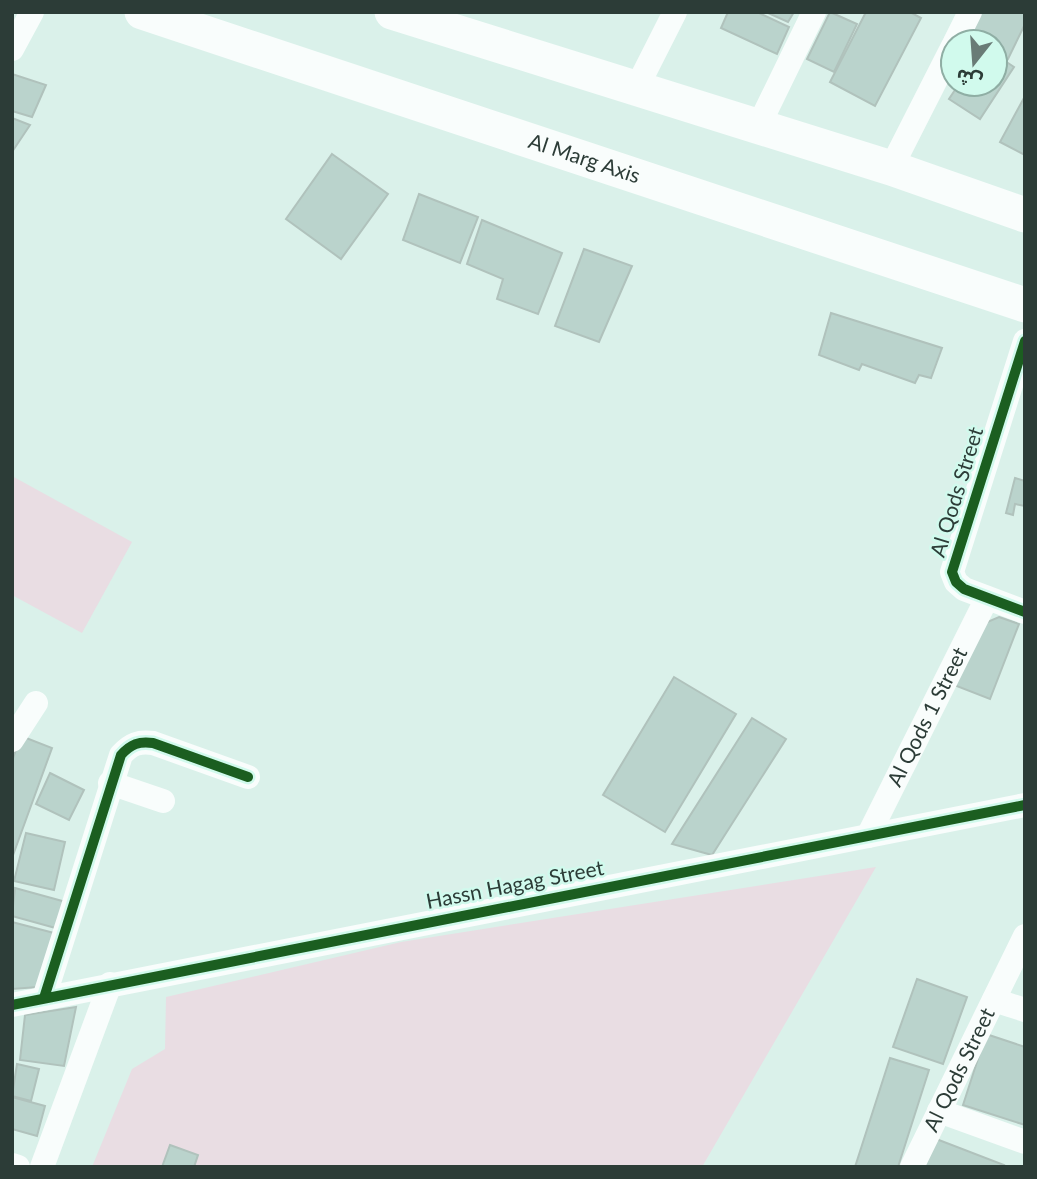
<svg xmlns="http://www.w3.org/2000/svg" width="1037" height="1179" viewBox="0 0 1037 1179" font-family="Lato,'Noto Sans Arabic',sans-serif">
<style>
.green{fill:#e9dde3}
.building{fill:#bad3cc;stroke:#b0c2bc;stroke-width:2}
.lines{fill:none;stroke-linecap:round;stroke-linejoin:round}
.minor{stroke:#f9fdfc;stroke-width:24}
.secondary{stroke:#f9fdfc;stroke-width:35}
.cycleway-casing{stroke:#d1faed;stroke-width:15}
.cycleway{stroke:#1b5e20;stroke-width:10}
.labels{text-anchor:middle;stroke-width:5;stroke-linejoin:round;paint-order:stroke}
.street-label{font-size:21px;fill:#2c3c37;stroke:#d1faed}
</style>
<rect width="100%" height="100%" fill="#daf1ea"/>
<g class="green">
<polygon points="12,476 132,542 82,633 12,595"/>
<polygon points="876,867 702,1167 92,1167 132,1069 165,1049 166,997 401,942"/>
</g>
<g class="building">
<polygon points="728,12 757,12 789,27 777,54 721,28"/>
<polygon points="766,12 794,12 788,22"/>
<polygon points="830,12 857,24 834,72 807,59"/>
<polygon points="866,12 910,12 921,18 875,106 830,82"/>
<polygon points="975,12 1025,12 1025,24 1008,59 995,53 995,42 971,42 963,38"/>
<polygon points="999,57 1014,67 980,119 949,99 959,84 973,84 979,88 981,84 995,84 995,63"/>
<polygon points="12,74 46,85 32,117 12,111"/>
<polygon points="1025,96 1025,155 1000,142"/>
<polygon points="12,118 30,125 12,152"/>
<polygon points="332,154 388,194 341,259 286,219"/>
<polygon points="419,194 478,217 460,263 403,240"/>
<polygon points="482,220 562,253 538,314 497,299 503,279 467,264"/>
<polygon points="584,249 632,266 599,342 555,326"/>
<polygon points="831,313 942,348 931,378 919,375 915,383 862,364 859,370 819,355"/>
<polygon points="1015,478 1025,481 1025,506 1015,504 1013,515 1006,513"/>
<polygon points="999,617 1019,624 990,699 954,685 978,626"/>
<polygon points="674,677 736,714 665,832 603,795"/>
<polygon points="752,718 786,739 712,855 672,844"/>
<polygon points="21,736 52,748 12,858 12,761"/>
<polygon points="50,773 84,790 69,820 36,804"/>
<polygon points="26,833 65,842 54,890 14,881"/>
<polygon points="15,888 66,902 59,929 12,916"/>
<polygon points="12,922 54,933 38,987 12,989"/>
<polygon points="917,979 967,997 943,1064 893,1047"/>
<polygon points="76,1007 64,1066 20,1060 25,1015"/>
<polygon points="986,1034 1025,1047 1025,1125 963,1105"/>
<polygon points="890,1058 929,1070 898,1167 855,1167"/>
<polygon points="17,1064 39,1069 31,1101 12,1096"/>
<polygon points="12,1097 45,1106 37,1136 12,1129"/>
<polygon points="931,1137 1004,1165 1003,1167 919,1167"/>
<polygon points="170,1145 198,1155 194,1167 162,1167"/>
</g>
<g class="lines">
<g class="minor">
<polyline points="955,42 970,12"/>
<polyline points="12,49 32,12"/>
<polyline points="636,89 675,12"/>
<polyline points="758,127 814,12"/>
<polyline points="891,168 953,46"/>
<polyline points="1025,341 952,572 956,582 964,589 1025,612"/>
<polyline points="12,740 36,703"/>
<polyline points="110,783 163,801"/>
<path id="s1" d="M 868,836 L 987,598"/>
<path d="M 44,998 L 121,755 C 131,744 139,741 153,743 L 248,777"/>
<polyline points="994,1000 1025,1010"/>
<polyline points="12,1005 1025,805"/>
<polyline points="939,1111 1025,1142"/>
<polyline points="12,1165 18,1167"/>
<polyline points="42,1167 110,984"/>
<path id="s2" d="M 912,1167 L 1025,936"/>
</g>
<g class="secondary">
<path id="s3" d="M 142,12 L 1025,305"/>
<polyline points="392,12 891,168 1025,215"/>
</g>
<g class="cycleway-casing">
<g id="cycleway">
<polyline points="1025,341 952,572 956,582 964,589 1025,612"/>
<path d="M 44,998 L 121,755 C 131,744 139,741 153,743 L 248,777"/>
<polyline points="12,1005 1025,805"/>
</g>
</g>
<use href="#cycleway" class="cycleway"/>
</g>
<g class="labels">
<g class="street-label">
<text dy="7" stroke="none"><textPath href="#s3" startOffset="466">Al Marg Axis</textPath></text>
<text transform="translate(957 492) rotate(-73)" y="7">Al Qods Street</text>
<text dy="7" stroke="none"><textPath href="#s1" startOffset="133">Al Qods 1 Street</textPath></text>
<text transform="translate(515 885) rotate(-11)" y="7">Hassn Hagag Street</text>
<text dy="7" stroke="none"><textPath href="#s2" startOffset="108">Al Qods Street</textPath></text>
</g>
</g>
<rect width="1037" height="1179" fill="none" stroke="#2c3c37" stroke-width="28"/>
<g transform="translate(974 63) rotate(197)"><circle r="33" fill="#d1faed" stroke="#8faea4" stroke-width="2"/>
<path d="M0-5L12 26L0 18L-12 26Z" fill="#697b76"/>
<text y="-10" font-size="19" font-weight="bold" text-anchor="middle" fill="#2c3c37">ش</text>
</g>
</svg>
